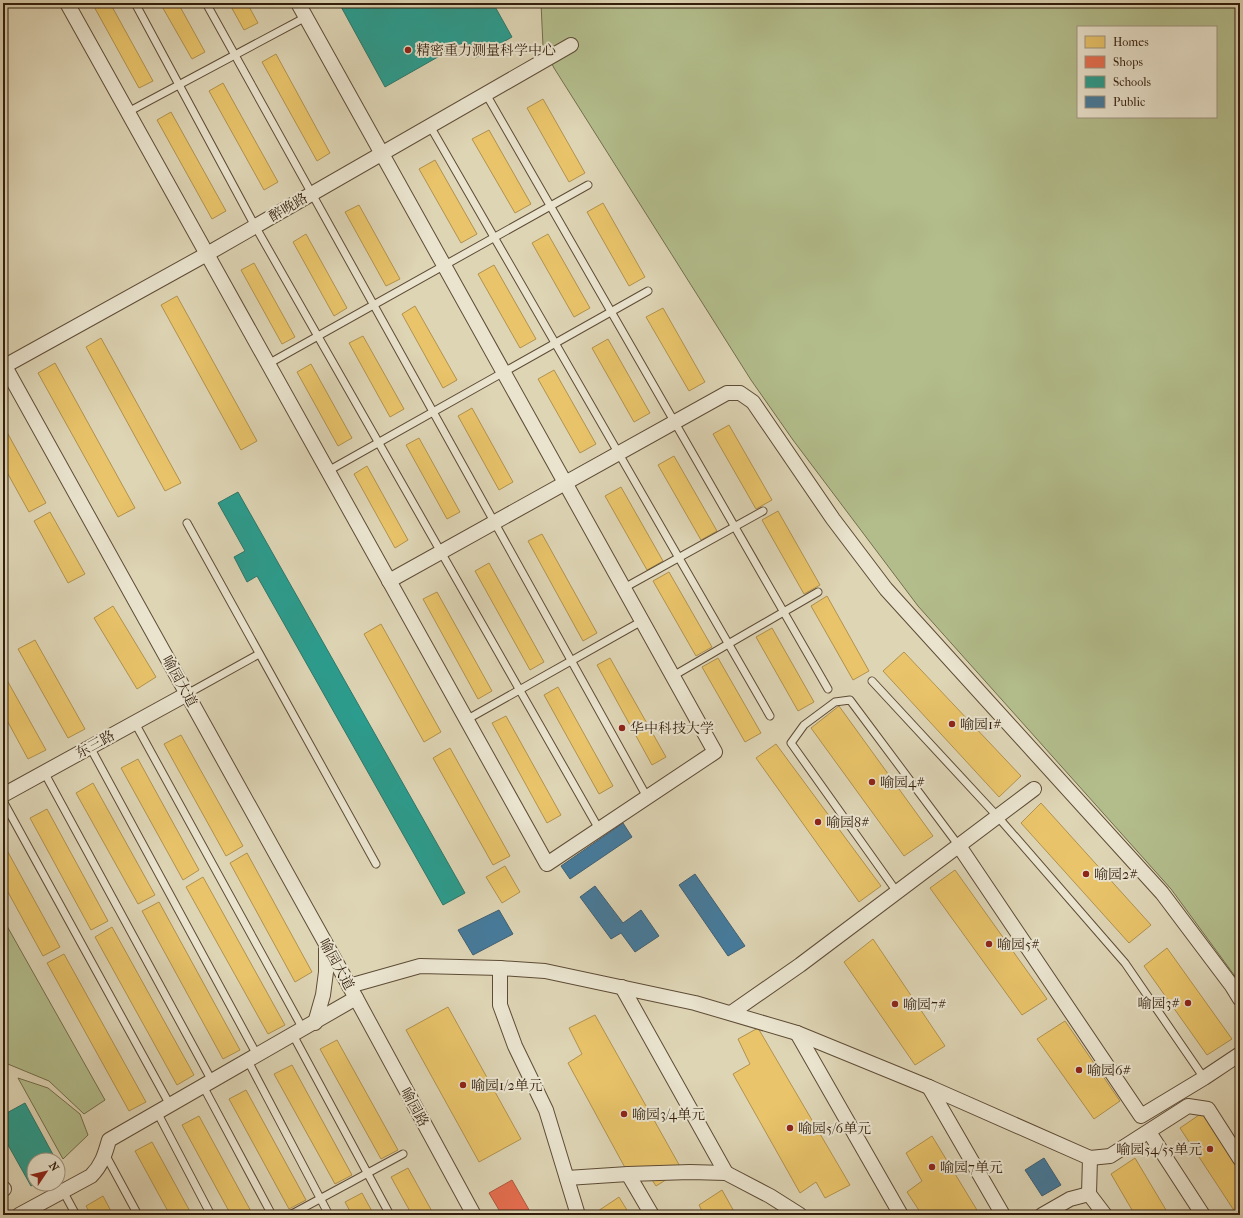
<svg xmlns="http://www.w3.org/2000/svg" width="1243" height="1218" viewBox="0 0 1243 1218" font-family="'IM FELL French Canon','Noto Serif SC',serif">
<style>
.green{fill:#b3bd8c;stroke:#736e4c;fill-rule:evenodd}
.homes{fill:#e9c46a;stroke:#b2924e}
.shops{fill:#e76f51;stroke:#b1573c}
.schools{fill:#2a9d8f;stroke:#2d7768}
.public{fill:#457b9d;stroke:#405f72}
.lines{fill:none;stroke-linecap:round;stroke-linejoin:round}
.lane-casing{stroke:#5e4c36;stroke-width:9}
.street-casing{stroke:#5e4c36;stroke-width:16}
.lane{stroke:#eae4cf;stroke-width:7}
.street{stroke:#eae4cf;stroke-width:14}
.poi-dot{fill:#8f2418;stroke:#eae4cf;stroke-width:1.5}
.labels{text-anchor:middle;stroke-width:4;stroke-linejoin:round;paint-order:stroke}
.poi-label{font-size:14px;fill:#331e0c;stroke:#eae4cf;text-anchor:start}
.street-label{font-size:14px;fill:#331e0c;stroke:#eae4cf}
</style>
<rect width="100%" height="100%" fill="#ded5b5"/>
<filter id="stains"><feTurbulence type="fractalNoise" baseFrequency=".005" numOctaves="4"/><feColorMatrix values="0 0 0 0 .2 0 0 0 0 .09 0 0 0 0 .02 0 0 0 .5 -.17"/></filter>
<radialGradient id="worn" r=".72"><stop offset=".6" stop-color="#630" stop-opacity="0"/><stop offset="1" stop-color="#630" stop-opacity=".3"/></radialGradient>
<g class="green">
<path d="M 541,3 L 1240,3 L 1240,983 L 1171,889 L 918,606 L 793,440 L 751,380 L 554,68 L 543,46 ZM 1078,27 L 1216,27 L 1216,117 L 1078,117 Z"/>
<polygon points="3,919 105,1100 84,1114 49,1081 3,1062"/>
<polygon points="18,1078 48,1088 80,1114 88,1135 63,1159"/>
</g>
<g class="homes">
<polygon points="92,3 110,3 153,81 139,88"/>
<polygon points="160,3 178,3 205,52 192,59"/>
<polygon points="229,3 247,3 258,23 244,30"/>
<polygon points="276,54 330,153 317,161 262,62"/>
<polygon points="223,83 278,182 264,190 209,91"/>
<polygon points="543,99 585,173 569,182 527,108"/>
<polygon points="171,112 226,211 212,219 157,120"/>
<polygon points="489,130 531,204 515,213 472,139"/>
<polygon points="435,160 477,234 461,243 419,169"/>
<polygon points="603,203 645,277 629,286 587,212"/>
<polygon points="359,205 400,279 386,286 345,212"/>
<polygon points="306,234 347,308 334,316 293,242"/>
<polygon points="548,234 590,308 574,317 532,243"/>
<polygon points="254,263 295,337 282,344 241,270"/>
<polygon points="494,265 536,339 520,348 478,274"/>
<polygon points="177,296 257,441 241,450 161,305"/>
<polygon points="415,306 457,380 443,388 402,314"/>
<polygon points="663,308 705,382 689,391 646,317"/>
<polygon points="363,336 404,409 390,417 349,343"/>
<polygon points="101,338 181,483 165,491 86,347"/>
<polygon points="608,339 650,413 634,422 592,348"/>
<polygon points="55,363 135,508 118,517 38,373"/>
<polygon points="311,364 352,438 338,446 297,372"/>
<polygon points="554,370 596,444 580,453 538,379"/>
<polygon points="472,408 513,482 499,490 458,416"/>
<polygon points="3,425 46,503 29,512 3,465"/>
<polygon points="729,425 772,500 756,509 713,434"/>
<polygon points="419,438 460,512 447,519 406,445"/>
<polygon points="674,456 717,531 701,540 658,465"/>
<polygon points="367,466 408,540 395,548 354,474"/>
<polygon points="621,487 663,561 647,570 605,496"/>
<polygon points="778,511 820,585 804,594 762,520"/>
<polygon points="50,512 85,574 68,583 34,521"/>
<polygon points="542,534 597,633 583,641 528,541"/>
<polygon points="489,563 544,662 530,670 475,571"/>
<polygon points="669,572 712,647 696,656 653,581"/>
<polygon points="437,592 492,691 478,699 423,599"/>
<polygon points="827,596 869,671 853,680 811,606"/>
<polygon points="113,606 156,677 137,689 94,618"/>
<polygon points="381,624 441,732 424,742 364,634"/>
<polygon points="772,628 814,702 798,711 756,637"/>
<polygon points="35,640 85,729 68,738 18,649"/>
<polygon points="904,652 1021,776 999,797 883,671"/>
<polygon points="610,658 666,757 652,765 597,665"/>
<polygon points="718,658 761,733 745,742 702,667"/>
<polygon points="3,673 46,750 28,759 3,713"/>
<polygon points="558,687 613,786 599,794 544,695"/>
<polygon points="839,706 933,836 904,856 811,728"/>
<polygon points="506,716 561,815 547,823 492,723"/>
<polygon points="181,735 243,846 226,856 164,744"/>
<polygon points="776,744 881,886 859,902 756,758"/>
<polygon points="450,748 510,856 493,865 433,758"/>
<polygon points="138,759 199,870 183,880 121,768"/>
<polygon points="93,783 155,895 138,904 76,793"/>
<polygon points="1041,803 1151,925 1129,943 1021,823"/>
<polygon points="47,809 108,921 91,930 30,818"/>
<polygon points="3,843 60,947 43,956 3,883"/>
<polygon points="247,853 312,972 295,982 230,863"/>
<polygon points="505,866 520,892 502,903 486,877"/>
<polygon points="955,870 1047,999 1022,1015 930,888"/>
<polygon points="203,877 285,1025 268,1034 186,887"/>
<polygon points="159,902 240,1050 223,1059 142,911"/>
<polygon points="112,927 194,1075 177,1085 95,937"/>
<polygon points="873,939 945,1046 915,1065 844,962"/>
<polygon points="1167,948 1232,1039 1207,1055 1144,966"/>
<polygon points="64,954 146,1102 129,1111 47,963"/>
<polygon points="448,1007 521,1139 479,1162 406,1030"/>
<polygon points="595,1015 682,1170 656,1186 643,1166 629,1175 568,1063 582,1054 569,1028"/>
<polygon points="1065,1021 1120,1101 1094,1119 1037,1039"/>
<polygon points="758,1028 850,1185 825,1198 816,1182 800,1193 733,1074 750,1064 738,1039"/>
<polygon points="337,1040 398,1150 381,1159 320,1049"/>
<polygon points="292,1065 352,1175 335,1184 274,1074"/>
<polygon points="246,1090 306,1200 289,1209 229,1099"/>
<polygon points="1202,1113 1240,1171 1240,1215 1237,1215 1180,1128"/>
<polygon points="199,1116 253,1215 231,1215 182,1125"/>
<polygon points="932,1136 980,1215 922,1215 907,1192 922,1181 906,1153"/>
<polygon points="152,1142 192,1215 170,1215 135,1151"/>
<polygon points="1135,1158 1169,1215 1135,1215 1111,1174"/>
<polygon points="408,1168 434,1215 412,1215 391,1177"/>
<polygon points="722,1190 736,1215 704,1215 699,1205"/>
<polygon points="362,1193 374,1215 352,1215 345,1202"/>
<polygon points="103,1196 113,1215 91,1215 86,1206"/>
<polygon points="619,1197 630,1215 596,1215 595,1213"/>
</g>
<polygon class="shops" points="512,1180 532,1215 502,1215 489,1193"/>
<g class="schools">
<polygon points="339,3 493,3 512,37 475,58 466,41 385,87"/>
<polygon points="238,492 465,893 443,905 257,576 247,582 234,557 245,551 218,503"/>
<polygon points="25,1103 56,1160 34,1160 34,1184 31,1186 3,1136 3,1115"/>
</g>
<g class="public">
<polygon points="623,823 632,837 570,879 561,866"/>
<polygon points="695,874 745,946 728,956 679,885"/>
<polygon points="595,886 623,923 641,910 659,936 635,952 621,933 611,939 580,897"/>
<polygon points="499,910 513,934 473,955 458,930"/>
<polygon points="1044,1158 1061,1185 1042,1196 1025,1170"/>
</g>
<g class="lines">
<g class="lane-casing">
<g id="lane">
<polyline points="135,3 255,226 599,829"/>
<polyline points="206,3 647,797"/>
<polyline points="486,94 828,689"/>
<polyline points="128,112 306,17"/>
<polyline points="430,126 770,716"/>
<polyline points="268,364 588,185"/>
<polyline points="328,471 648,291"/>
<polyline points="187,523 376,864"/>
<polyline points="624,588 763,511"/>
<polyline points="673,676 818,592"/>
<polyline points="872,681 998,817 1125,963 1204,1078"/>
<polyline points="187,694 259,654"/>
<polyline points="466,720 642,621"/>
<polyline points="135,723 303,1029"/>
<polyline points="90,747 257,1055"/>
<polyline points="44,772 212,1081"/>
<polyline points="3,801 170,1105"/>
<polyline points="897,892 791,743 804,725 835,702 850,700 959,846"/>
<polyline points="293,1035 390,1215"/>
<polyline points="248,1061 329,1215"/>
<polyline points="203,1086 272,1215"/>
<polyline points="157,1112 211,1215"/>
<polyline points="105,1154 138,1215"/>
<polyline points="63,1191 76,1215"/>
<polyline points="290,1215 403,1154"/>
</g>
</g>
<g class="street-casing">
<g id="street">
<polyline points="67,3 547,864 715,752 298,3"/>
<polyline points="3,363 356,998 474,1215"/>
<polyline points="3,367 207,254 571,45"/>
<polyline points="389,581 727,393 740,393 753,402 833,519 886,589 1162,893 1232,986 1240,999"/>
<polyline points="3,795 187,694"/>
<polyline points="959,846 1141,1116 1204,1078 1240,1054"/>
<polyline points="500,968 500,1005 515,1046 546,1110 578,1215"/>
<polyline points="349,986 420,966 500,968 545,971 695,1003 797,1033 929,1087 1090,1158 1110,1156 1188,1106 1208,1109 1240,1159"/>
<polyline points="622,987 726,1173"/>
<polyline points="731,1013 800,965 1034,789"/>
<polyline points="315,1023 323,995 326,972 326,946"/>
<polyline points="797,1033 901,1215"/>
<polyline points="929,1087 1003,1215"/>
<polyline points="1149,1132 1203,1215"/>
<polyline points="628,1174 652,1215"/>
<polyline points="567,1178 628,1174 690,1172 726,1173 770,1196 800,1215"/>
<polyline points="3,1188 4,1189"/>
<polyline points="1089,1194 1090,1158"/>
<path d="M 19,1215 L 91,1176 C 102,1165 105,1154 109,1140 L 356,998"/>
<polyline points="1042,1215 1070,1199 1089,1194 1105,1215"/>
</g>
</g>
<use href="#lane" class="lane"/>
<use href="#street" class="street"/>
</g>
<g class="poi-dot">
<circle cx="408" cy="50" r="4"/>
<circle cx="952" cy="724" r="4"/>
<circle cx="622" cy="728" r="4"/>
<circle cx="872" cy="782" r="4"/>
<circle cx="818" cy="822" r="4"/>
<circle cx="1086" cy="874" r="4"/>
<circle cx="989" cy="944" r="4"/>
<circle cx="1188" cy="1003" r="4"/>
<circle cx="895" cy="1004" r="4"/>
<circle cx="1079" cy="1070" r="4"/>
<circle cx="463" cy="1085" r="4"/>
<circle cx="624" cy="1114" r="4"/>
<circle cx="790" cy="1128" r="4"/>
<circle cx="1210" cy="1149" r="4"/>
<circle cx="932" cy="1167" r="4"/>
</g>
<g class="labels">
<g class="poi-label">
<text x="416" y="55">精密重力测量科学中心</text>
<text x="960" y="729">喻园1#</text>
<text x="630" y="733">华中科技大学</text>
<text x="880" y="787">喻园4#</text>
<text x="826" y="827">喻园8#</text>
<text x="1094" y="879">喻园2#</text>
<text x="997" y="949">喻园5#</text>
<text x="1180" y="1008" text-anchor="end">喻园3#</text>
<text x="903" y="1009">喻园7#</text>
<text x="1087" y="1075">喻园6#</text>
<text x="471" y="1090">喻园1/2单元</text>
<text x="632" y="1119">喻园3/4单元</text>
<text x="798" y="1133">喻园5/6单元</text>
<text x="1202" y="1154" text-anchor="end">喻园54/55单元</text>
<text x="940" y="1172">喻园7单元</text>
</g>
<g class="street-label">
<text transform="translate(288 207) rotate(-30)" y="5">醉晚路</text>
<text transform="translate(180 681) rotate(61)" y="5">喻园大道</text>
<text transform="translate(95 744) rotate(-29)" y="5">东三路</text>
<text transform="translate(337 964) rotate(61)" y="5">喻园大道</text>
<text transform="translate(415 1107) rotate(61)" y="5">喻园路</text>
</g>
</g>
<rect width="1243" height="1218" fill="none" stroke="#ded5b5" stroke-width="16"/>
<rect x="4" y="4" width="1235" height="1210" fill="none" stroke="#331e0c" stroke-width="2"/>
<rect x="8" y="8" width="1227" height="1202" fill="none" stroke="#331e0c"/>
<rect x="1077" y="26" width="140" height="92" fill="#eae4cf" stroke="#a19581"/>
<rect x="1085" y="36" width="20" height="12" fill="#e9c46a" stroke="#a19581"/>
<text x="1113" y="46" font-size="12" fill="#331e0c">Homes</text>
<rect x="1085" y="56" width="20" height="12" fill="#e76f51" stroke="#a19581"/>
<text x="1113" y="66" font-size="12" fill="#331e0c">Shops</text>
<rect x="1085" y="76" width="20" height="12" fill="#2a9d8f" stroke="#a19581"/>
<text x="1113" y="86" font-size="12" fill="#331e0c">Schools</text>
<rect x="1085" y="96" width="20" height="12" fill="#457b9d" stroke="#a19581"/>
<text x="1113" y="106" font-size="12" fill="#331e0c">Public</text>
<g transform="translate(46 1172) rotate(55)"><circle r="19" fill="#eae4cf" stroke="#a19581"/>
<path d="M0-3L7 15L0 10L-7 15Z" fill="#8f2418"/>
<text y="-6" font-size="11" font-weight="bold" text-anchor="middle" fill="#331e0c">N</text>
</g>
<rect width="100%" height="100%" filter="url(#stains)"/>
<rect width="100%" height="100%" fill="url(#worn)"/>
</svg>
